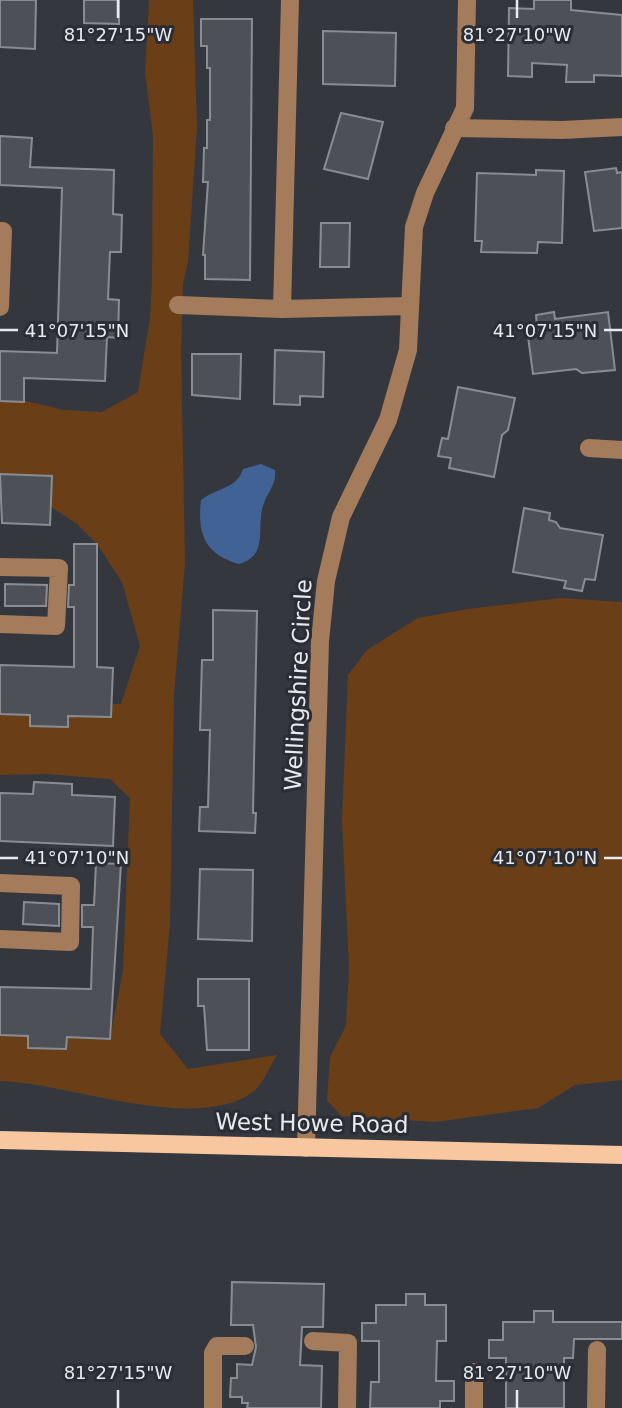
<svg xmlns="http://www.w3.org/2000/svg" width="622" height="1408" viewBox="0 0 622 1408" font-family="'DejaVu Sans',sans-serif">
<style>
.green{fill:#6a3f18}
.water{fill:#416295}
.building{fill:#4d5157;stroke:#888d94;stroke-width:2}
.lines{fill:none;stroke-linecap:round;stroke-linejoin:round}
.minor{stroke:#a47b5b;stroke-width:18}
.major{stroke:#f8c69f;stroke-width:18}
.ticks{fill:none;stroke:#e8eaee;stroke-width:2.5}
.labels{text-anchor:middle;stroke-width:6;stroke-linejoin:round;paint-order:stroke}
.street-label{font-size:23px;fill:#e8eaee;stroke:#2a2e34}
.ticks-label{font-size:18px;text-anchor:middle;fill:#e8eaee;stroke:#2a2e34;stroke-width:6;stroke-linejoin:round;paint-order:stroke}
</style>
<rect width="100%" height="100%" fill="#34383e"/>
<g class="green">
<path d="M 149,0 L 193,0 L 197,127 L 188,262 L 183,283 L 181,351 L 185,563 L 174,695 L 170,923 L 160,1034 L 188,1069 L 277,1055 C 270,1066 263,1084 254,1091 C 197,1135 66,1082 0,1081 L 0,1027 L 110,1038 L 123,971 L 130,798 L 110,779 L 47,774 L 0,775 L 0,704 L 121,704 L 140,646 L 122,582 L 97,544 L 77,524 L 22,488 L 0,489 L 0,395 L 64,410 L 102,412 L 138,392 L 150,318 L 152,281 L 153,136 L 145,72 Z"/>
<polygon points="562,598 622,602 622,1080 575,1085 538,1108 435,1122 341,1116 327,1100 330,1057 346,1026 349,968 342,821 348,675 367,650 418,618 468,609"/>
</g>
<path class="water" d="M 261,464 L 275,470 C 277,485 267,492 263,506 C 256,529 269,555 239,564 C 205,554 197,534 201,500 C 216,488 237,489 243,469 Z"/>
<g class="building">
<polygon points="0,0 36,0 35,49 0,47"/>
<polygon points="84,0 119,0 119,24 84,23"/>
<polygon points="534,0 571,0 571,10 622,15 622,76 594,75 594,82 566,82 567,65 532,63 532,77 508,76 509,8 534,9"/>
<polygon points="201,19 252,19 250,280 205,279 205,255 203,255 208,182 203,182 204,148 207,148 207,120 210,120 210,68 207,68 207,46 201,46"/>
<polygon points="323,31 396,33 395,86 323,84"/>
<polygon points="341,113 383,122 368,179 324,169"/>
<polygon points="0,136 32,138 30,167 114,170 113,214 122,215 121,252 110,252 108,299 119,300 118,338 107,337 105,381 24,378 24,402 0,401 0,351 57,353 62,188 0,185"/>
<polygon points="616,168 617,173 622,172 622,228 594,231 585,172"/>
<polygon points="536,170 564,171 562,243 538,242 537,253 481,252 482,241 475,241 477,173 536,175"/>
<polygon points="321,223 350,223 349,267 320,267"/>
<polygon points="554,312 555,319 608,312 615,370 582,373 576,369 533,374 527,329 537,327 536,315"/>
<polygon points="275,350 324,352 323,397 300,396 300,405 274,404"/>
<polygon points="192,354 241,354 240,399 192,395"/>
<polygon points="458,387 515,398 508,430 502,435 494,477 449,468 451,458 438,456 442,438 448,439"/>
<polygon points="0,474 52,476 50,525 2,523"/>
<polygon points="524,508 550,513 549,520 556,522 560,528 603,535 595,580 585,579 582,591 564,588 566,581 513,572"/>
<polygon points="74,544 97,544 97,667 113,668 111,717 68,716 68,727 30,726 30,715 0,714 0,665 74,667 74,607 68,607 69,585 74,585"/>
<polygon points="5,584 47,585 46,606 5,606"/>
<polygon points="213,610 257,611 253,813 256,813 255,833 199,831 200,807 208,807 210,730 200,730 202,660 213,660"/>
<polygon points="34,782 72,784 72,795 115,797 113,846 0,841 0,793 33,794"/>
<polygon points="96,863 121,864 110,1039 67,1037 66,1049 28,1048 28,1036 0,1035 0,987 91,989 93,927 82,927 82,905 94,905"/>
<polygon points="200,869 253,870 252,941 198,939"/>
<polygon points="24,902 59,904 59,926 23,924"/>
<polygon points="198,979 249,979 249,1050 207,1050 204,1006 198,1006"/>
<polygon points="232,1282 324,1284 323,1327 302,1327 300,1365 322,1366 321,1408 247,1408 248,1403 242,1403 242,1397 230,1397 231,1378 237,1378 237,1364 252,1365 256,1347 253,1325 231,1325"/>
<polygon points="406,1294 425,1294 425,1305 446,1305 446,1341 437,1341 436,1381 454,1381 454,1401 440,1401 440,1408 370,1408 371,1382 379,1382 379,1341 362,1341 362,1323 376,1323 376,1305 406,1305"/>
<polygon points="534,1311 553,1311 553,1322 622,1322 622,1339 574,1339 573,1358 564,1358 564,1408 506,1408 506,1358 489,1358 489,1340 503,1340 503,1322 534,1322"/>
</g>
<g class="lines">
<g class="minor">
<polyline points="454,128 562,130 622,127"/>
<polyline points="0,231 3,231 0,307"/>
<polyline points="178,305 282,309 410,306"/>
<polyline points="282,309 290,0"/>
<polyline points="589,448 622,450"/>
<polyline points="0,567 59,568 56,626 0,624"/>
<polyline points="0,883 71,886 70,942 0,939"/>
<polyline points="306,1148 320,641 326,581 341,517 388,420 408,350 414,227 425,193 465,108 467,0"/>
<polyline points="313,1341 348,1343 347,1408"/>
<polyline points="213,1408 213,1353 217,1346 245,1346"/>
<polyline points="474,1408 474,1372"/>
<polyline points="596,1408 597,1350"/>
</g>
<polyline class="major" points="0,1140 622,1155"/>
</g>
<path class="ticks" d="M 118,0 L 118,18M 517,0 L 517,18M 0,330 L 18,330M 604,330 L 622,330M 0,858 L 18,858M 604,858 L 622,858M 118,1390 L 118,1408M 517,1390 L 517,1408"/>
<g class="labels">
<g class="street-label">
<text transform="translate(298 685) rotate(-87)" y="8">Wellingshire Circle</text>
<text transform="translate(312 1123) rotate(1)" y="8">West Howe Road</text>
</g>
</g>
<g class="ticks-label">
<text x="118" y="41">81°27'15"W</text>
<text x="517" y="41">81°27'10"W</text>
<text x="77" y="337">41°07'15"N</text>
<text x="545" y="337">41°07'15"N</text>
<text x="77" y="864">41°07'10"N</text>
<text x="545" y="864">41°07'10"N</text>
<text x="118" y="1379">81°27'15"W</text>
<text x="517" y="1379">81°27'10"W</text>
</g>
</svg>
